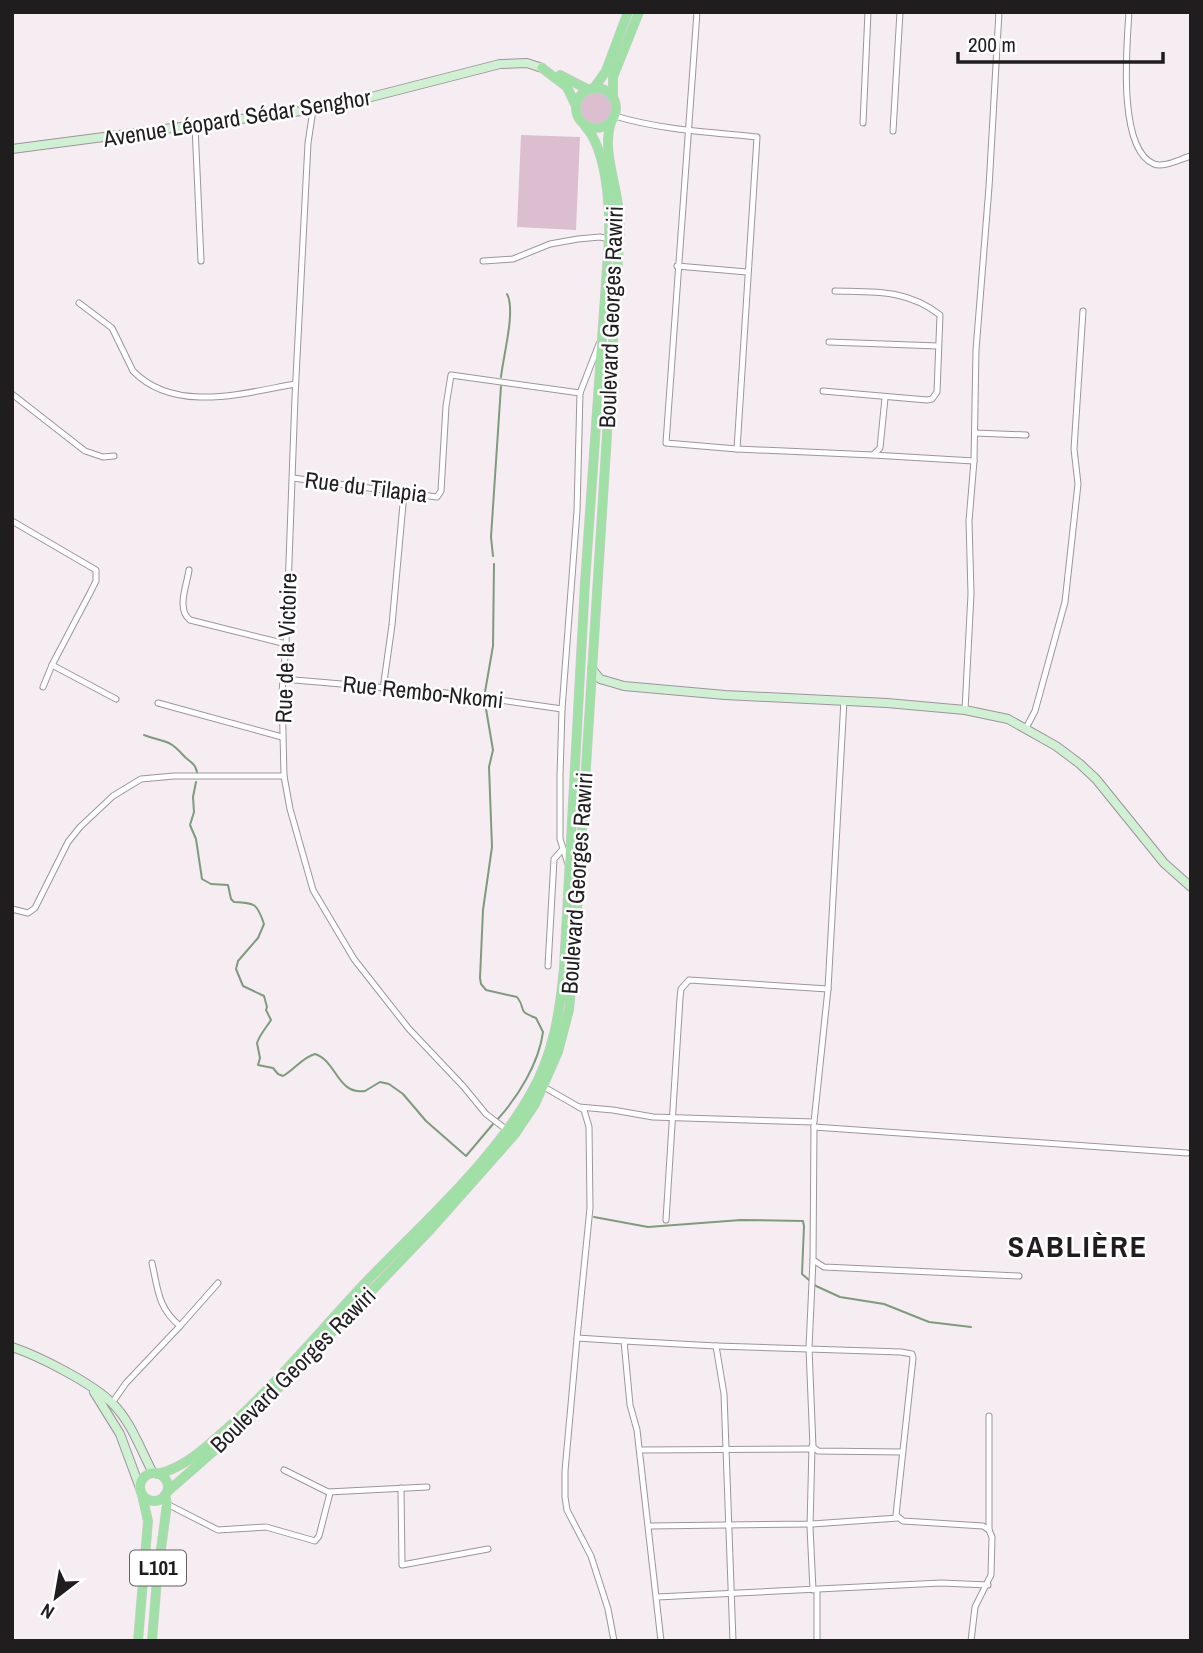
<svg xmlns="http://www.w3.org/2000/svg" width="1203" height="1653" viewBox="0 0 1203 1653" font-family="'Archivo Narrow',sans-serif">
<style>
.green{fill:#dbbfd1}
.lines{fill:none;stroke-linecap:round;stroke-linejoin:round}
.stream{stroke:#7e9b7e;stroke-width:2}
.street-casing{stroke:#9d959a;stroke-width:7}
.secondary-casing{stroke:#9d959a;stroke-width:10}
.primary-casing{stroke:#cecdce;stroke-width:10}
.street{stroke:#fff;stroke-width:5}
.secondary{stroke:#d0f0d3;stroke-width:8}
.primary{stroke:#a0e0a6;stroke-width:9}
.labels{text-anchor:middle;stroke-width:5;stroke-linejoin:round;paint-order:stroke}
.shield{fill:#fff;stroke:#636162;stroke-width:2}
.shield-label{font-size:21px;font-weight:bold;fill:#201d1f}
.street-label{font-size:23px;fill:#201d1f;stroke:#fff}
.district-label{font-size:30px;font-weight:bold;letter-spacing:2px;fill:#201d1f;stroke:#fff}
</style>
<rect width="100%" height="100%" fill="#f6edf3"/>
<g class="green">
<circle cx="596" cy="108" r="16"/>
<polygon points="521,135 580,137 576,230 517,227"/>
</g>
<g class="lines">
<g class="stream">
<path d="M 501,377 C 503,357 516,310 507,294"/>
<polyline points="493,556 491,537 501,386"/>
<polyline points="485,692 493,646 494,564"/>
<path d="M 485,703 L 493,750 L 489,767 L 492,847 L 483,910 L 480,978 L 481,984 L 486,990 L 517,997 C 528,1011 515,1010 536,1018 L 543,1032 C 539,1063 518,1097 497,1120"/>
<path d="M 144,735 C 164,743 168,738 183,755 C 189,762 195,762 197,772"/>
<path d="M 196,782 L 193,797 L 194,812 L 190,825 L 196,839 L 202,879 L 211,884 L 228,885 L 231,899 L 234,902 C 255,903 257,903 264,924 L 258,938 L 238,961 L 236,969 L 243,986 L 264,996 L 267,1007 L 266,1010 L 271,1020 C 266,1028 260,1034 257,1043 L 260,1058 L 258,1065 L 273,1068 L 278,1074 L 283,1076 C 295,1069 303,1057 315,1054 C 337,1061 337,1095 365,1091 L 380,1082 L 389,1084 L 403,1094 L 426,1121 L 466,1156 L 493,1124"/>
<polyline points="594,1217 648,1227 741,1220 803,1221 804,1226 802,1274 816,1286 840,1297 884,1304 929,1322 971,1327"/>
</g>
<g class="street-casing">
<g id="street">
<polyline points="697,12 666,443 737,449 873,455 880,448 885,398"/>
<path d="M 1129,12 C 1127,44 1117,149 1154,164 C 1164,168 1180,159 1191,156"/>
<polyline points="313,110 308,143 295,397 286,644 282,692 284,776 290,809 313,890 354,959 409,1029 463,1086 486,1114 507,1130"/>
<path d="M 615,116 C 661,130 709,132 757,137 L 737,449"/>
<polyline points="863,123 868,12"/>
<polyline points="195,126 201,261"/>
<polyline points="893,131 900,12"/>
<polyline points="483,261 513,259 550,244 578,239 600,237 609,239"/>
<polyline points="677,266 747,272"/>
<path d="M 79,303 L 112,328 L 133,371 C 175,414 244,393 295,384"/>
<polyline points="829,342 938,346"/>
<path d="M 823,391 L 927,400 L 932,399 L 937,392 L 940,315 C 907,289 874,292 835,291"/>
<polyline points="12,394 85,451 103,457 114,456"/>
<polyline points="975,433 1026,435"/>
<polyline points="873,455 974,461"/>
<polyline points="293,478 437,497 441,491 446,406 451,375 580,393"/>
<polyline points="12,521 96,570 96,581 91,591 52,665 116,699"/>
<path d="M 189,570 C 187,585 176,609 190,620 L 286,644"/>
<polyline points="283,679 458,694 562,709"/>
<polyline points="43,687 52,665"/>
<polyline points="383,689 392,625 404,493"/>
<polyline points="158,703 282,737"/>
<polyline points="965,710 971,594 969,521 974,461 976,350 989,187 999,12"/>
<polyline points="1026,728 1035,711 1065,602 1078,484 1074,449 1083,311"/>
<polyline points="568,864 560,839 560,776 562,709 577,511 580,393 599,344"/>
<polyline points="12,909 28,913 35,908 68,842 80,827 113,796 141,779 174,776 284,776"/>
<polyline points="548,966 554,859 562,850"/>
<polyline points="544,1087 584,1110 589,1127 590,1208 577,1338 624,1341 630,1405 637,1430 661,1641"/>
<polyline points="579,1107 613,1110 653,1117 814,1122 828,989 844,700"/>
<polyline points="814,1126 813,1260 824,1267 1019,1276"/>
<polyline points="814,1127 1187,1153"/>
<polyline points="666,1220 680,998 681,989 689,980 828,989"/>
<polyline points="813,1260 809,1348 813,1447 818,1451 902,1452"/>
<path d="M 152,1263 C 158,1290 158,1308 180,1326"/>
<polyline points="577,1338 565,1471 565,1497 567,1510 591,1556 608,1609 614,1641"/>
<polyline points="624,1341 716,1346 901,1352 912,1354 913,1358 896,1515 903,1521 983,1526 989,1530 992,1537 991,1575 975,1607 971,1641"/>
<polyline points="716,1346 724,1394 733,1641"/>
<polyline points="112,1403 126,1383 180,1326 218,1283"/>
<polyline points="989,1416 989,1530"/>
<polyline points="812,1446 810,1527 813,1590"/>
<polyline points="640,1450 812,1449"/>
<polyline points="401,1488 402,1565 488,1549"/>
<polyline points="328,1492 427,1487"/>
<polyline points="167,1504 218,1530 266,1527 315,1541 319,1536 330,1493 284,1470"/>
<polyline points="649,1526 812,1524 898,1518"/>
<polyline points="657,1597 941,1583 988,1585"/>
<polyline points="817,1641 817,1590"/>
</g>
</g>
<g class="secondary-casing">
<g id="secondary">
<polyline points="12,149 332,107 500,64 527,63 542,68"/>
<polyline points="592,669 600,679 624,686 725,695 887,703 965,710 1008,719 1056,746 1080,764 1096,779 1164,863 1191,887"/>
<path d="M 12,1347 C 39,1356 92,1383 112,1403 C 131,1421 141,1451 153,1473"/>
<polyline points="94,1392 120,1434 140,1488"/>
</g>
</g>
<g class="primary-casing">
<g id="primary">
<polyline points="542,68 567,87 576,106"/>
<polyline points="560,75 589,90"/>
<polyline points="594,88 606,71 628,12"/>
<circle cx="596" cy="108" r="20"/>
<polyline points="613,97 613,77 639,12"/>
<circle cx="154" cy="1487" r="14"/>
<path d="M 157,1474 C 180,1469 198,1454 215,1439 C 270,1392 317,1334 366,1282 C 420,1226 492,1162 530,1095 C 553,1056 560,1012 564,968 L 585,583 L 609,239 C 610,207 607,150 585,126"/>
<path d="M 167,1492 L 240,1428 L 430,1230 L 515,1134 L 535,1104 L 558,1052 L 569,1010 L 574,957 L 619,244 C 620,229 620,214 617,199 C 613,173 603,147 611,122"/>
<polyline points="138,1641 148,1521 142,1495"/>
<polyline points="152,1641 157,1579 167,1504 165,1495"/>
</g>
</g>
<use href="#street" class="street"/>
<use href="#secondary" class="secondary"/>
<use href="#primary" class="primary"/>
</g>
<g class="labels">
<rect class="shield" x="130" y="1550.5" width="56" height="35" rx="5"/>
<g class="shield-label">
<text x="158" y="1575">L101</text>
</g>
<g class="street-label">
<text transform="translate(237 118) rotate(-9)" y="8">Avenue Léopard Sédar Senghor</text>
<text transform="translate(611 317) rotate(-88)" y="8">Boulevard Georges Rawiri</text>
<text transform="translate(366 487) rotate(7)" y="8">Rue du Tilapia</text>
<text transform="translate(286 648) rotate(-88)" y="8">Rue de la Victoire</text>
<text transform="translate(423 692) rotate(6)" y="8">Rue Rembo-Nkomi</text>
<text transform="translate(577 883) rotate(-86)" y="8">Boulevard Georges Rawiri</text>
<text transform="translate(293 1370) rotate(-45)" y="8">Boulevard Georges Rawiri</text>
</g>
<g class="district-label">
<text x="1078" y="1257">SABLIÈRE</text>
</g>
</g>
<rect width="1203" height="1653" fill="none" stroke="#201d1f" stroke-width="28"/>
<g transform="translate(56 1597) rotate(211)" stroke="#ffffff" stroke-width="5" paint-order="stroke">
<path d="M0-5L12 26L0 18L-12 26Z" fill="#201d1f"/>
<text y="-10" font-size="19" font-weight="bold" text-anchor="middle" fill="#201d1f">N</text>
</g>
<path d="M958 52v10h205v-10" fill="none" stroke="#201d1f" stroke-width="3.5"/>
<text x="968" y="52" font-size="21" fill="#201d1f" stroke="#ffffff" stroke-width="5" paint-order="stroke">200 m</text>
</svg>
